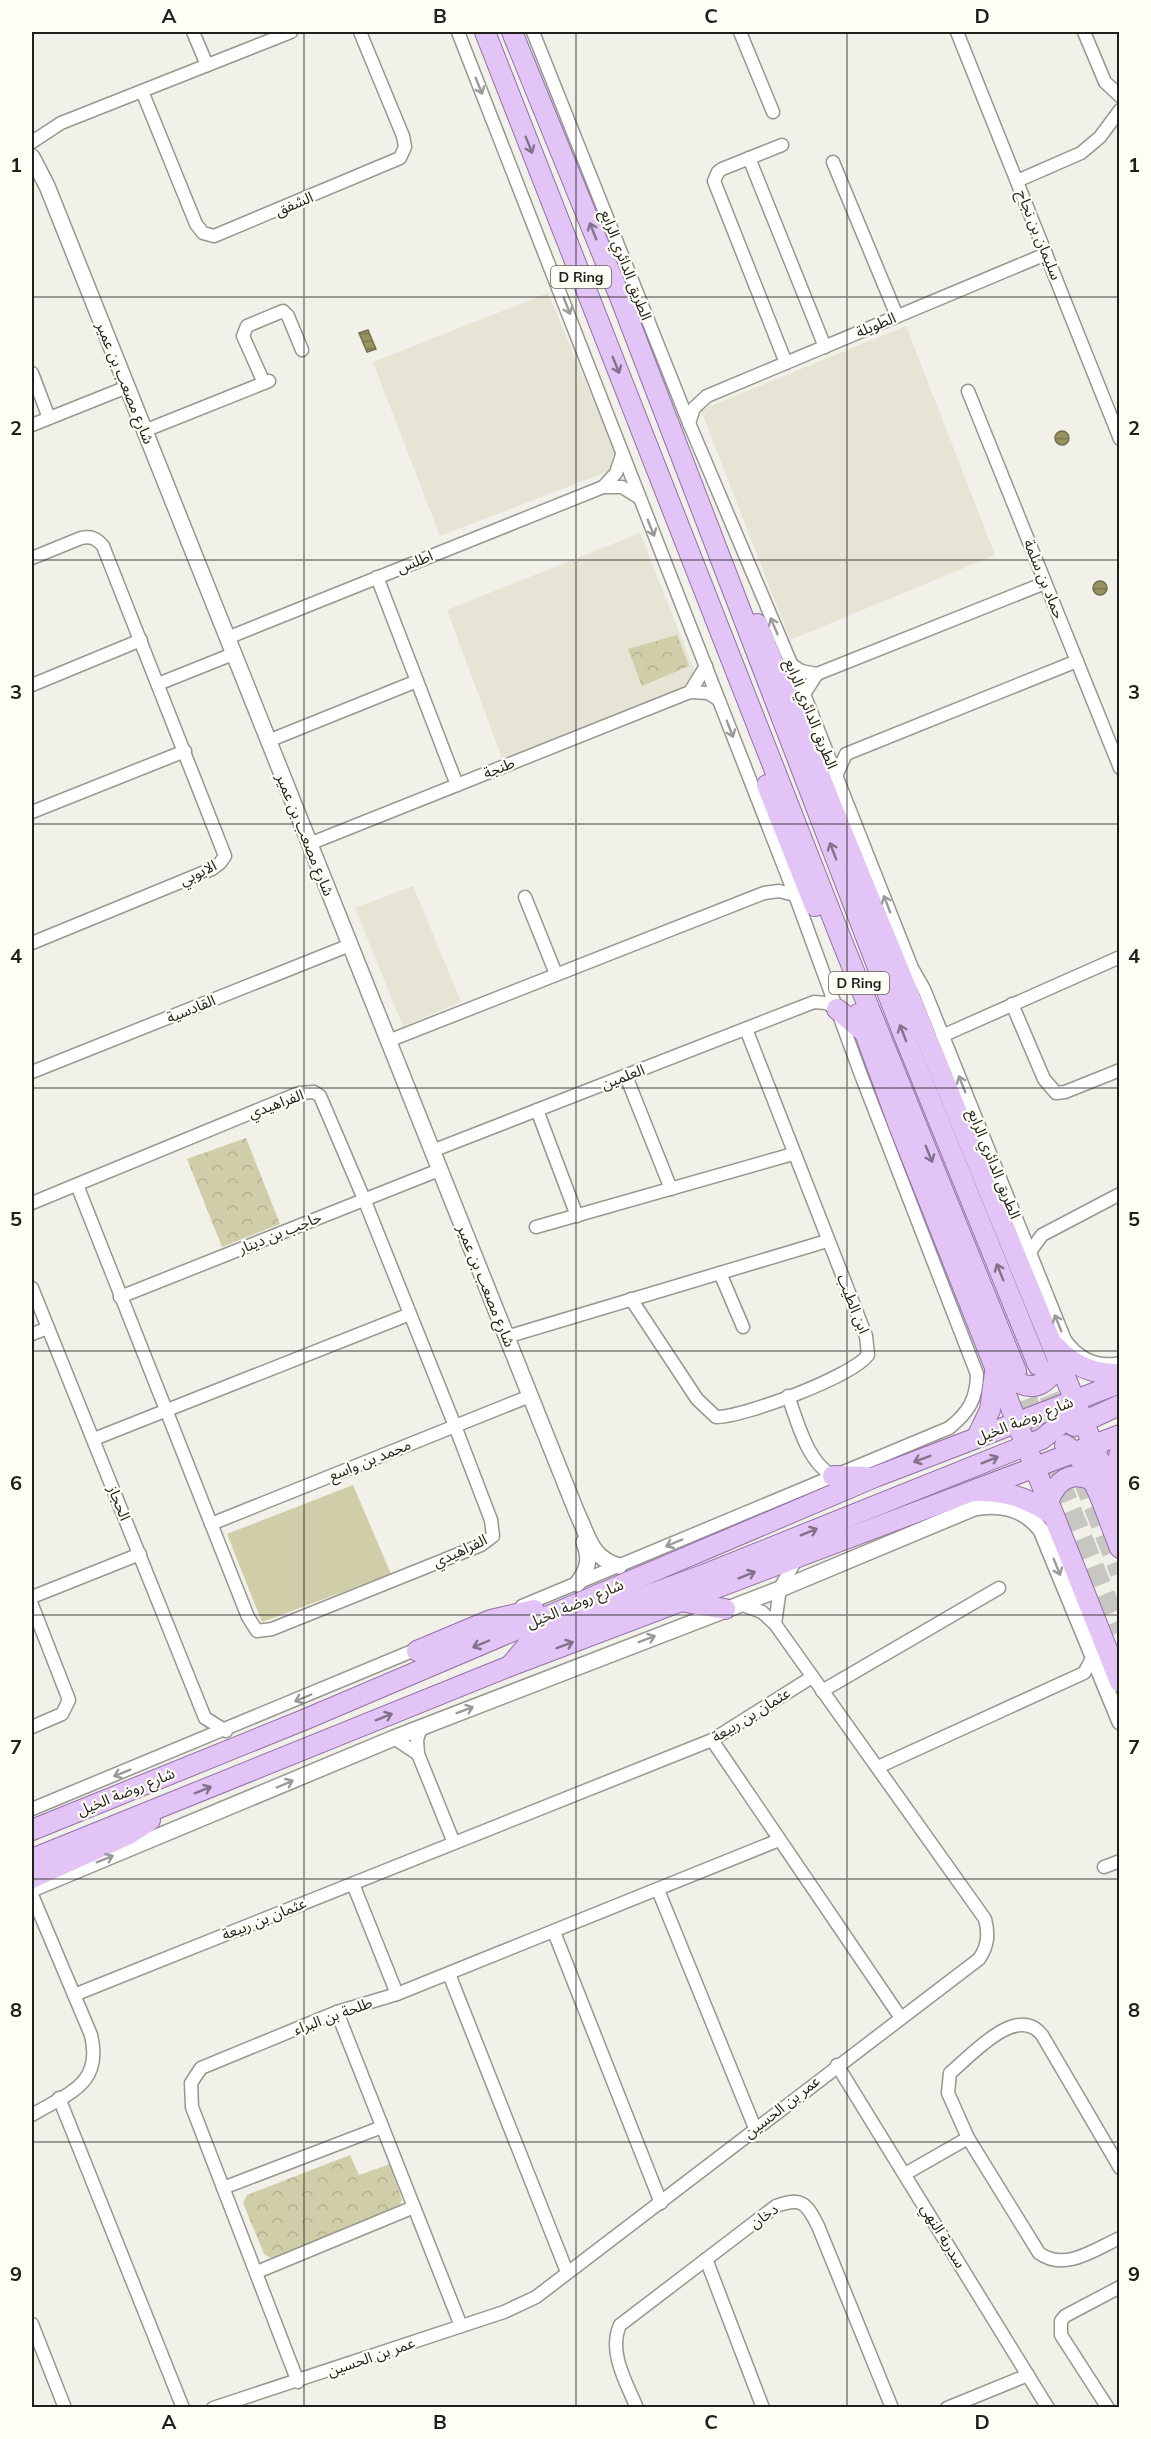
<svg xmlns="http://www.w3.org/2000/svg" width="1151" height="2439" viewBox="0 0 1151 2439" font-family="Mulish,'Noto Sans Arabic',sans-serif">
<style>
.built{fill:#e5e4d5}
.park{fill:url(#park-crowns)}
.pitch{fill:#d0cea9}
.water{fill:url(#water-rules);stroke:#73714d;stroke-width:1.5}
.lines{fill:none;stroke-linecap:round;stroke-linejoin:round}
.primary-tunnel{stroke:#c7c6c0;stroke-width:20;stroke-dasharray:20 10;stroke-linecap:butt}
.minor-casing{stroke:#979790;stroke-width:15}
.tertiary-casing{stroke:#979790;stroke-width:18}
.primary-casing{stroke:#9270a7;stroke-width:22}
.minor{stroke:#fff;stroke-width:12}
.tertiary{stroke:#fff;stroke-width:15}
.primary{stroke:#e3c4f7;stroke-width:20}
.oneway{stroke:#9b9a99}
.oneway2{stroke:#82728a}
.grid{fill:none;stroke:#201f1d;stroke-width:1.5;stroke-opacity:0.55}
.labels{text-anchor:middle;stroke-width:4.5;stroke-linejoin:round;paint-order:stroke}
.shield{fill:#fefef6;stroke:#63625e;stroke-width:1.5}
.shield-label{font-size:14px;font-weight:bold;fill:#201f1d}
.street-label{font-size:15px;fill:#201f1d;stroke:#fefef6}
.neatline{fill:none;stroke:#201f1d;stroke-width:2}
.grid-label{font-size:20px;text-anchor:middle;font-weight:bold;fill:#201f1d}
</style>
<defs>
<pattern id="park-crowns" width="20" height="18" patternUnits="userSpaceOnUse" patternTransform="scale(1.5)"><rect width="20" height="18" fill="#d0cea9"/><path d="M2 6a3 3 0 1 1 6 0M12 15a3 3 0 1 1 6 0" fill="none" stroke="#b2b091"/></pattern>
<pattern id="water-rules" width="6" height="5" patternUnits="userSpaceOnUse" patternTransform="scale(1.5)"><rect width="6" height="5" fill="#979461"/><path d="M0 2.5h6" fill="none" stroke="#7b784f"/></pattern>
</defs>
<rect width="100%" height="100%" fill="#f1f0e9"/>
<g class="built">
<polygon points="548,293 616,455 614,469 440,536 373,362"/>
<polygon points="906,326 995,555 790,640 701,410"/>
<polygon points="640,533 695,672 688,685 502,758 447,610"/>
<polygon points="413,886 461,1002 403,1026 355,908"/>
</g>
<g class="park">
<polygon points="677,635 689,666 642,686 628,649"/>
<polygon points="246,1138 280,1224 222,1247 187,1159"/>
<polygon points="350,2155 359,2175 390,2164 402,2200 397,2210 274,2260 264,2254 243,2203 247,2195"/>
</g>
<polygon class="pitch" points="353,1485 391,1574 262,1622 227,1534"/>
<g class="water">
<polygon points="368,330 376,349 367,352 359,333"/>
<circle cx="1062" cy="438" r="7"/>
<circle cx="1100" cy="588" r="7"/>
</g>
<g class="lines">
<g class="primary-tunnel">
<polyline points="1038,1367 1120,1573"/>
<polyline points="1016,1371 1120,1632"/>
</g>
<g class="minor-casing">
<g id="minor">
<polyline points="193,32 207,65"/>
<path d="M 458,32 L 795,895 L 861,1075 L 977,1374 C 977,1399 968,1413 949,1428 L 522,1606"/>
<path d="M 533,32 L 689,423 L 804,694 L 912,968 L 924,989 L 1065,1340 C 1078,1358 1097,1368 1120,1363"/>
<polyline points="740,32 773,112"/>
<polyline points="957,32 1120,439"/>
<polyline points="1084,32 1105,82 1120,96"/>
<polyline points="142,91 196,224 203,233 214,236 400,158 405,147 403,136 360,32"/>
<polyline points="32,142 61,123 291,32"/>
<polyline points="782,145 722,169 718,172 714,181 786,363"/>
<polyline points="749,158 825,347"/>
<polyline points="833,162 897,316"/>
<polyline points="1017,181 1081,153 1100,137 1120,110"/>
<polyline points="32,373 49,418"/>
<polyline points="264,383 243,336 247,326 283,311 288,316 302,350"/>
<polyline points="968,391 1120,768"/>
<polyline points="689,423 694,408 707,396 1046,254"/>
<polyline points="32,425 127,387"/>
<polyline points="144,431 269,381"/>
<polyline points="603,487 616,473 622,455"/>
<path d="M 32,558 L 81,538 C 91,536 96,538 103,546 L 225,856 L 220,863 L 212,869 L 32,943"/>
<polyline points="377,577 457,785"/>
<polyline points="227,638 603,487 622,487 638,497"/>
<polyline points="792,665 801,671 817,674 804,694"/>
<polyline points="817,674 1045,583"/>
<polyline points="158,684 233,654"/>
<polyline points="32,685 141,640"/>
<polyline points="690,692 706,666"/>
<polyline points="268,741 417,681"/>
<polyline points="836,776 846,754 1077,661"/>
<polyline points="32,812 185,751"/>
<polyline points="309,844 690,692 708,693 718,699"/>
<polyline points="525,897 556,974"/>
<polyline points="1012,1004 1044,1079 1056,1093 1065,1092 1120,1070"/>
<polyline points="942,1036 1120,957"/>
<polyline points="388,1041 764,893 779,891 795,895"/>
<polyline points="32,1072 350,945"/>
<polyline points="626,1076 671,1189"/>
<polyline points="537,1110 577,1216"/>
<polyline points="432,1151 814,1002 826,1003 837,1009"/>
<polyline points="32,1203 299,1093 314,1092 320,1096 364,1199 455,1426 491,1520 493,1536 481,1545 272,1629 257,1631 248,1617 77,1185"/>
<polyline points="536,1227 793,1154"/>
<polyline points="1029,1253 1042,1235 1120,1194"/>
<polyline points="720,1273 743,1327"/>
<polyline points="32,1288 205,1718 226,1731"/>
<polyline points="120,1297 439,1170"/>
<path d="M 631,1299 L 697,1399 L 716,1417 C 744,1417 851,1377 868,1355 L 866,1336 L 746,1029"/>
<polyline points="32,1334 48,1328"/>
<polyline points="506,1337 827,1241"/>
<path d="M 788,1396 C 798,1423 807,1462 833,1476"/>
<polyline points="94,1439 410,1314"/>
<polyline points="211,1524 530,1396"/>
<polyline points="32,1597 140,1554"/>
<polyline points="32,1605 69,1700 62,1714 32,1727"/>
<polyline points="775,1624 780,1588 797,1558"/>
<polyline points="822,1691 999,1588"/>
<polyline points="421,1727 417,1740 418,1754 454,1843"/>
<polyline points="394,1738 418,1754"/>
<polyline points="712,1740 901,2018"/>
<polyline points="878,1767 1084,1673 1093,1657"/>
<polyline points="32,1809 422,1647"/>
<polyline points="1104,1867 1120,1861"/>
<polyline points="353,1884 397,1994"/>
<polyline points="658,1890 755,2128"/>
<path d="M 32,1895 L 91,2035 C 103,2085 68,2093 32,2115"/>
<polyline points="554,1932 661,2203"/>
<polyline points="449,1974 567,2272"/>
<polyline points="74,1995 712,1740 812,1677"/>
<polyline points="337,2012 461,2326"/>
<polyline points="837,2065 1048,2408"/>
<polyline points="59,2098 183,2408"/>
<path d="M 1120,2168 L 1042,2035 C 1017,2003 972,2055 950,2073 L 948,2093 L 968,2138 L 1039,2253 C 1065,2272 1095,2249 1120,2238"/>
<polyline points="905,2174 968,2138"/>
<polyline points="223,2188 382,2127"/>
<polyline points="706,2259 763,2408"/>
<polyline points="257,2272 414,2207"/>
<polyline points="32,2324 65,2408"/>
<polyline points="298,2382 192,2107 191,2083 201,2068 337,2012 397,1994 779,1840"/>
<path d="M 213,2408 L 504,2312 L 536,2297 L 979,1959 C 988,1946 989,1934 985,1919 L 775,1624 L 762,1612 L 740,1604"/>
<path d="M 637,2408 C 626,2382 608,2352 620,2325 L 776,2206 C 801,2197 806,2202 818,2226 L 892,2408"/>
<polyline points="947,2408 1028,2375"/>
<polyline points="1108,2408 1061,2335 1061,2321 1065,2316 1120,2287"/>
</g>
</g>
<g class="tertiary-casing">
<g id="tertiary">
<path d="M 32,157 L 47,186 L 577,1513 C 589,1538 591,1558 619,1566"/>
<path d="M 577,1584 C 588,1569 591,1560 584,1542"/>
<path d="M 32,1889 L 394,1738 L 785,1587 L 974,1508 C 1000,1503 1024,1508 1041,1530 L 1120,1722"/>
</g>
</g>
<g class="primary-casing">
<g id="primary">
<polyline points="485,32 843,944 1016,1371"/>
<polyline points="512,32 620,297 903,1033 1038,1365"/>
<polyline points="757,624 1120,1511"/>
<polyline points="767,785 815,906"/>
<polyline points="837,1009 862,1030"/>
<polyline points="858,1014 898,1123 1120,1682"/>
<path d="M 1056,1347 C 1073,1366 1094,1375 1120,1374"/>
<path d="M 1014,1380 C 1035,1394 1050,1382 1059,1361"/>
<polyline points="1074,1426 1120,1405"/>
<polyline points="977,1437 990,1410 995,1372"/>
<path d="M 1065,1445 C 1093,1462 1107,1518 1120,1548"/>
<polyline points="833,1476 866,1477"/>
<path d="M 978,1491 C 1006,1490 1031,1499 1054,1516"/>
<polyline points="1114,1491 1114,1475 1120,1452"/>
<path d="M 1048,1502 C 1056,1481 1070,1470 1092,1480"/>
<polyline points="680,1601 725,1609"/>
<polyline points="417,1651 491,1620 534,1610"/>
<polyline points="510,1666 529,1643 545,1633 703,1575 1042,1439 1062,1423 1075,1401"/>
<polyline points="32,1830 306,1719 875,1477 1120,1383"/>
<polyline points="32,1859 510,1666 1120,1435"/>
<polyline points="32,1878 127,1835 150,1820"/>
</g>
</g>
<use href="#minor" class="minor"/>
<use href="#tertiary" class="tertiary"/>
<use href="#primary" class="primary"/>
</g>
<defs><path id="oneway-shaft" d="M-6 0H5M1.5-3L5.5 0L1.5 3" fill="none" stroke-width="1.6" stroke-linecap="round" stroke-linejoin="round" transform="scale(1.5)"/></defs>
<g class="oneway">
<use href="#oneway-shaft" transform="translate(479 86) rotate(68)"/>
<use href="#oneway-shaft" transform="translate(567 306) rotate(69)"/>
<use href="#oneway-shaft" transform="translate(651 528) rotate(68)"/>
<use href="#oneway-shaft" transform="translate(774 626) rotate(-113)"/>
<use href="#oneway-shaft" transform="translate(730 729) rotate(69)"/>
<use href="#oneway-shaft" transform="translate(887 904) rotate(-111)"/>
<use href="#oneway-shaft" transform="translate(962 1084) rotate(-112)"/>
<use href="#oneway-shaft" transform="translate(1058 1323) rotate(-112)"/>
<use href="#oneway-shaft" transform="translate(674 1543) rotate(157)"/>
<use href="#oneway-shaft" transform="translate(1057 1567) rotate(68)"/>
<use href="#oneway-shaft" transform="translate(647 1639) rotate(-21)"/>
<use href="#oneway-shaft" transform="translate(303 1698) rotate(157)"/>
<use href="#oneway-shaft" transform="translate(465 1710) rotate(-21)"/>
<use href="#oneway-shaft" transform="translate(122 1773) rotate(158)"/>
<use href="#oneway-shaft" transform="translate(285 1784) rotate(-23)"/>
<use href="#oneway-shaft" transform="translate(105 1859) rotate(-22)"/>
</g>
<g class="oneway2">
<use href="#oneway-shaft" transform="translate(529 145) rotate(68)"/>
<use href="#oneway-shaft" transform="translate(593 231) rotate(-112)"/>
<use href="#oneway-shaft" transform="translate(616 365) rotate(68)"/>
<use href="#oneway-shaft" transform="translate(833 851) rotate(-111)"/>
<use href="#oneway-shaft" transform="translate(903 1033) rotate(-111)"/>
<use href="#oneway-shaft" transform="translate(929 1154) rotate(68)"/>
<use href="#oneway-shaft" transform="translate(1000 1272) rotate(-112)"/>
<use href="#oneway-shaft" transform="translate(922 1459) rotate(159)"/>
<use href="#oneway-shaft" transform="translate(990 1460) rotate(-22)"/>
<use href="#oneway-shaft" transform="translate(809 1532) rotate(-22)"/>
<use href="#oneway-shaft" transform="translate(747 1575) rotate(-22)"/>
<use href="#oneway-shaft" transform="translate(481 1644) rotate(157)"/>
<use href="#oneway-shaft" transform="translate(565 1645) rotate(-21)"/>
<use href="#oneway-shaft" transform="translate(384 1717) rotate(-22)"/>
<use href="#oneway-shaft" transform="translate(203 1790) rotate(-22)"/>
</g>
<path class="grid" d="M 304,32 L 304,2408M 576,32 L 576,2408M 847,32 L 847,2408M 32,297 L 1120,297M 32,560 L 1120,560M 32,824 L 1120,824M 32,1088 L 1120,1088M 32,1351 L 1120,1351M 32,1615 L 1120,1615M 32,1879 L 1120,1879M 32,2142 L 1120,2142"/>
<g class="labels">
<g class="shield">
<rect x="551" y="266" width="60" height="22" rx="4.5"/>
<rect x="829" y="972" width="60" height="22" rx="4.5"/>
</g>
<g class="shield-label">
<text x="581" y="282">D Ring</text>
<text x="859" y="988">D Ring</text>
</g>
<g class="street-label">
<text transform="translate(294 204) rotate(-23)" y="5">الشفق</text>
<text transform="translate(1039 235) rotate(68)" y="5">سليمان بن نجاح</text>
<text transform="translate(626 265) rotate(69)" y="5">الطريق الدائري الرابع</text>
<text transform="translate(876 325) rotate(-23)" y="5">الطويلة</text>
<text transform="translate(125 383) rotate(68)" y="5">شارع مصعب بن عمير</text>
<text transform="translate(415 562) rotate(-22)" y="5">اطلس</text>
<text transform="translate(1044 579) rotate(68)" y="5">حماد بن سلمة</text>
<text transform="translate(811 714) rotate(68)" y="5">الطريق الدائري الرابع</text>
<text transform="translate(499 768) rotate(-22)" y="5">طنجة</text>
<text transform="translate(305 835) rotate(68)" y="5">شارع مصعب بن عمير</text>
<text transform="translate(198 873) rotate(-26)" y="5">الايوبي</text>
<text transform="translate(191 1009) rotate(-22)" y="5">القادسية</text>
<text transform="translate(623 1077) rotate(-21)" y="5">العلمين</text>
<text transform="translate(276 1104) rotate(-20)" y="5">الفراهيدي</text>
<text transform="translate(994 1164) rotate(68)" y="5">الطريق الدائري الرابع</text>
<text transform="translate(280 1233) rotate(-22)" y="5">حاجب بن دينار</text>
<text transform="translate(486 1286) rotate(68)" y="5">شارع مصعب بن عمير</text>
<text transform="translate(853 1304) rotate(68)" y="5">ابن الطيب</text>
<text transform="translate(1024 1420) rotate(-21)" y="5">شارع روضة الخيل</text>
<text transform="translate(370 1460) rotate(-22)" y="5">محمد بن واسع</text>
<text transform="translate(119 1503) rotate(68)" y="5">الحجاز</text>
<text transform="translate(460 1551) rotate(-25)" y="5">الفراهيدي</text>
<text transform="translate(575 1604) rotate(-23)" y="5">شارع روضة الخيل</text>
<text transform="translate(751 1715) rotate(-32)" y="5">عثمان بن ربيعة</text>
<text transform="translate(126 1792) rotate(-22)" y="5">شارع روضة الخيل</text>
<text transform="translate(264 1919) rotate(-22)" y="5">عثمان بن ربيعة</text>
<text transform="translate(333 2016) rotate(-20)" y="5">طلحة بن البراء</text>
<text transform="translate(782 2107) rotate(-38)" y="5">عمر بن الحسين</text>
<text transform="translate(764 2216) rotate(-35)" y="5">دخان</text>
<text transform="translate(943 2236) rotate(59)" y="5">سدرية النهي</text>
<text transform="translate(371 2357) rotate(-19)" y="5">عمر بن الحسين</text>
</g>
</g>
<rect width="1151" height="2439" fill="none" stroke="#fefef6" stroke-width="66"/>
<rect x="33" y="33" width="1085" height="2373" class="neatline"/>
<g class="grid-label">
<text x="169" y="23">A</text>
<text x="440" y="23">B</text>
<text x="711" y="23">C</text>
<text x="982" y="23">D</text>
<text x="16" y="172">1</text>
<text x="1134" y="172">1</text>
<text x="16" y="435">2</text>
<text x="1134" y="435">2</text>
<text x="16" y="699">3</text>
<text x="1134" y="699">3</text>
<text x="16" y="963">4</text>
<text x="1134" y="963">4</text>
<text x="16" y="1226">5</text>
<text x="1134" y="1226">5</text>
<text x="16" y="1490">6</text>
<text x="1134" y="1490">6</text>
<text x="16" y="1754">7</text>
<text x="1134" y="1754">7</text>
<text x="16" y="2017">8</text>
<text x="1134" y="2017">8</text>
<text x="16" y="2281">9</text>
<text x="1134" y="2281">9</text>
<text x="169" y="2429">A</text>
<text x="440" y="2429">B</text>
<text x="711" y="2429">C</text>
<text x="982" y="2429">D</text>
</g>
</svg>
